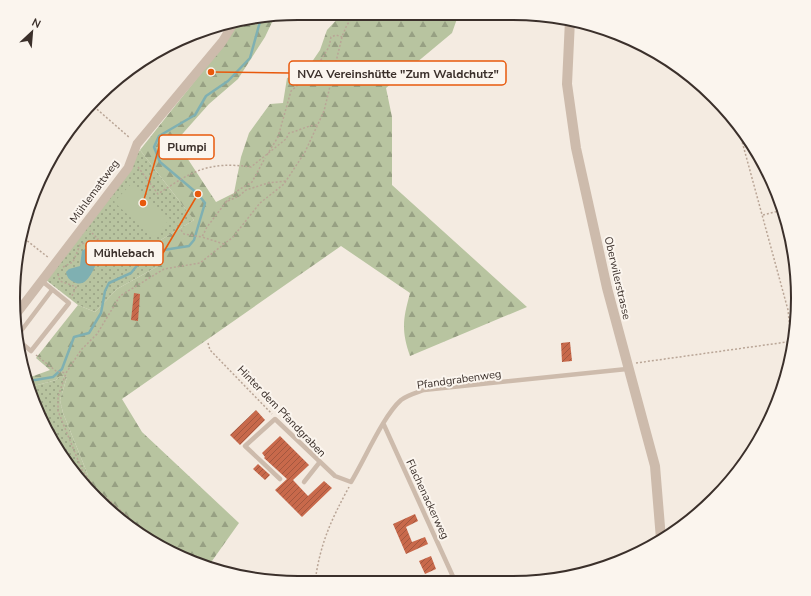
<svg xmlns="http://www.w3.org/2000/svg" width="811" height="596" viewBox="0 0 811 596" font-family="'Nunito Sans',sans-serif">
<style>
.green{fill:url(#green-dots)}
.forest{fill:url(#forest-firs)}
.pitch{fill:#b8c4a0}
.water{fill:#7fb0b2}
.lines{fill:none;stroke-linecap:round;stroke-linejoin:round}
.stream{stroke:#7fb0b2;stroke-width:2.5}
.building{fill:url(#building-hatch)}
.path{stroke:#b9a596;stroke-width:1.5;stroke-dasharray:2 2;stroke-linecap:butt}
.service{stroke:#cdbbac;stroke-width:4.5}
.minor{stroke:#cdbbac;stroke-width:9}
.tertiary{stroke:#cdbbac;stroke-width:10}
.labels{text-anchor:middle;stroke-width:4;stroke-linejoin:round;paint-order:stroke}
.street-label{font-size:11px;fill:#3b302b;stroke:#fbf5ee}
.rim{fill:none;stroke:#3b302b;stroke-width:2}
.leader{fill:none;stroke:#e8590c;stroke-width:1.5}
.callout-dot{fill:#e8590c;stroke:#fbf5ee;stroke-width:1.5}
.callout{fill:#fbf5ee;stroke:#e8590c;stroke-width:1.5}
.callout-label{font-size:12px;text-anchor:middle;font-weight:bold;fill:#3b302b}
</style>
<defs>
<pattern id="green-dots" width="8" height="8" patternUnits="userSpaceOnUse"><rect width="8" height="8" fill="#b8c4a0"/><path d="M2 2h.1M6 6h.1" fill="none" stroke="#97a083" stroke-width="1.8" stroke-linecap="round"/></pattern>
<pattern id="forest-firs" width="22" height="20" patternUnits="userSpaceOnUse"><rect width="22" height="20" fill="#b8c4a0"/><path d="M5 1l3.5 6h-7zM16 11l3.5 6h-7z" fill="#97a083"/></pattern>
<pattern id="building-hatch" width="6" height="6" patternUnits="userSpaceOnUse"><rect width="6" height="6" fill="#c8694b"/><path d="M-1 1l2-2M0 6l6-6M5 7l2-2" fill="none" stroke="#a4573f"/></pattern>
</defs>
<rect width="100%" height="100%" fill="#f4ebe1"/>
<g class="green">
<polygon points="140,150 194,220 149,247 162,264 117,289 95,312 78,305 46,280"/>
<polygon points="60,376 67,377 60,400 63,413 88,475 74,474 72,471 35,407 30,387 56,380"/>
</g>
<path class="forest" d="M 343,13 L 459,13 L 452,33 L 386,88 L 392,117 L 392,185 L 527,307 L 410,356 C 401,330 403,319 410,293 L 341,246 L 122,399 L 142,432 L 239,523 L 207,568 L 156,545 L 110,512 L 74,474 L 88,475 L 63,413 L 60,400 L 67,377 L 60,376 L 56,380 L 30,387 L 28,378 L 50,370 L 36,358 L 78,305 L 95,312 L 117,289 L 162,264 L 149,247 L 194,220 L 140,150 L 225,43 L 240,21 L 275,16 L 265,37 L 238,79 L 209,104 L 176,141 L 216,202 L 234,193 L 241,157 L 249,133 L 270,104 L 283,103 L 287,78 L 305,72 L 320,50 L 327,30 Z"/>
<polygon class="pitch" points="132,183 170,219 153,238 114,202"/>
<path class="water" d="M 89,246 L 96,247 L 100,255 C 95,265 88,290 74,282 C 69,280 67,277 66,272 L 69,269 L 80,266 L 82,251 Z"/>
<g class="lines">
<polyline class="stream" points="29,381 53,377 62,369 74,337 89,333 101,313 105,291 109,283 131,273 139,263 157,251 189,246 194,240 205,203 198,194 160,162 154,147 159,136 195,115 206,96 228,81 250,58 261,18"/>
</g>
<g class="building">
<polygon points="134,293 140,294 138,321 131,320"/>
<polygon points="570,342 572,361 562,362 561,343"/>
<polygon points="256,410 265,420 240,445 230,435"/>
<polygon points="280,436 309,465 293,480 308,496 324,481 332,488 302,517 275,490 287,479 264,458 265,457 262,453"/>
<polygon points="258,464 270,475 265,480 253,469"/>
<polygon points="415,514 418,521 406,527 412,542 425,537 428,544 406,554 393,524"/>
<polygon points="431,556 436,569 425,574 419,561"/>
</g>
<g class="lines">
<g class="path">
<polyline points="91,104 130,138"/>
<polyline points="737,123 788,310 792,350"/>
<polyline points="267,155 278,137 291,91 314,71 329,47 331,37 336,35 342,37"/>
<path d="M 138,167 L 158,194 C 192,171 209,161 251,167 L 286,139 L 289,133 C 299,131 308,125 317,125"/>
<polyline points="226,202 237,191 252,182 265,158"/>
<polyline points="763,215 783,210"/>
<polyline points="181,230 184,234 202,237"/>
<polyline points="21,236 49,258"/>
<polyline points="224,244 202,237 207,227 226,202 239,196 246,190 268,183 286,181"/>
<polyline points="63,267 73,262 80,245 84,243 93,243 98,239 90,231"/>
<polyline points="58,274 60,281 76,287 71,298"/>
<polyline points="208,343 210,350 272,414"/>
<polyline points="36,355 56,371 66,373"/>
<polyline points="636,363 794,341"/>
<polyline points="82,482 90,482"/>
<polyline points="163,548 95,488 82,470 58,411 58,397 66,373 81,350 97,334 120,296 164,269 200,263 233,237 260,203 284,184 305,152 324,111 342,37 346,27 354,13"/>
<path d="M 315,582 C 320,544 331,520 349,487"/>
</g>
<g class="service">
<polyline points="18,335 52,290"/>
<polyline points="19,341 31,351 69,303 42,281"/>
<polyline points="384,425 455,581"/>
<path d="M 280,479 L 245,446 L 275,419 L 335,476 L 351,482 C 365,459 383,416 401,400 C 408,395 416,393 424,390 L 627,369"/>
<polyline points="304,482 319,463"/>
</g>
<polyline class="minor" points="14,317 128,168 137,144 222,42 235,21"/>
<polyline class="tertiary" points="570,20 567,84 576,148 607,288 655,466 661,539"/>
</g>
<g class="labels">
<g class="street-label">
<text transform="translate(94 191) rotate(-54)" y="4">Mühlemattweg</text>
<text transform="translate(618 278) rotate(77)" y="4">Oberwilerstrasse</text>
<text transform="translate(459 379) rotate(-8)" y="4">Pfandgrabenweg</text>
<text transform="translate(282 411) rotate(46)" y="4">Hinter dem Pfandgraben</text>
<text transform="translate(428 499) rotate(65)" y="4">Flachenackerweg</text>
</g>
</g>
<path d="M0 0H811V596H0ZM298 20H513A278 278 0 0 1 791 298V298A278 278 0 0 1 513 576H298A278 278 0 0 1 20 298V298A278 278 0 0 1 298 20Z" fill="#fbf5ee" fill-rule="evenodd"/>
<path class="rim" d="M298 20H513A278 278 0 0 1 791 298V298A278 278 0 0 1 513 576H298A278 278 0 0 1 20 298V298A278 278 0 0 1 298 20Z"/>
<path class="leader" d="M211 72L289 73M143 203L159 147M198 194L163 253"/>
<g class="callout-dot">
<circle cx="211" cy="72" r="4"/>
<circle cx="143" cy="203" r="4"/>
<circle cx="198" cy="194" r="4"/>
</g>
<g class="callout">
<rect x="289" y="61" width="217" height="24" rx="4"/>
<rect x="159" y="135" width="55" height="24" rx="4"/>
<rect x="86" y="241" width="77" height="24" rx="4"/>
</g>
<g class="callout-label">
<text x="398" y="78">NVA Vereinshütte "Zum Waldchutz"</text>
<text x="187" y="151">Plumpi</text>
<text x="124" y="257">Mühlebach</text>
</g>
<g transform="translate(32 32) rotate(26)" stroke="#fbf5ee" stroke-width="3" paint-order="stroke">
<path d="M0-3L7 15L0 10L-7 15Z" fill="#3b302b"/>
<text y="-6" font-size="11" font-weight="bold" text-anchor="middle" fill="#3b302b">N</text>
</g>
</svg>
